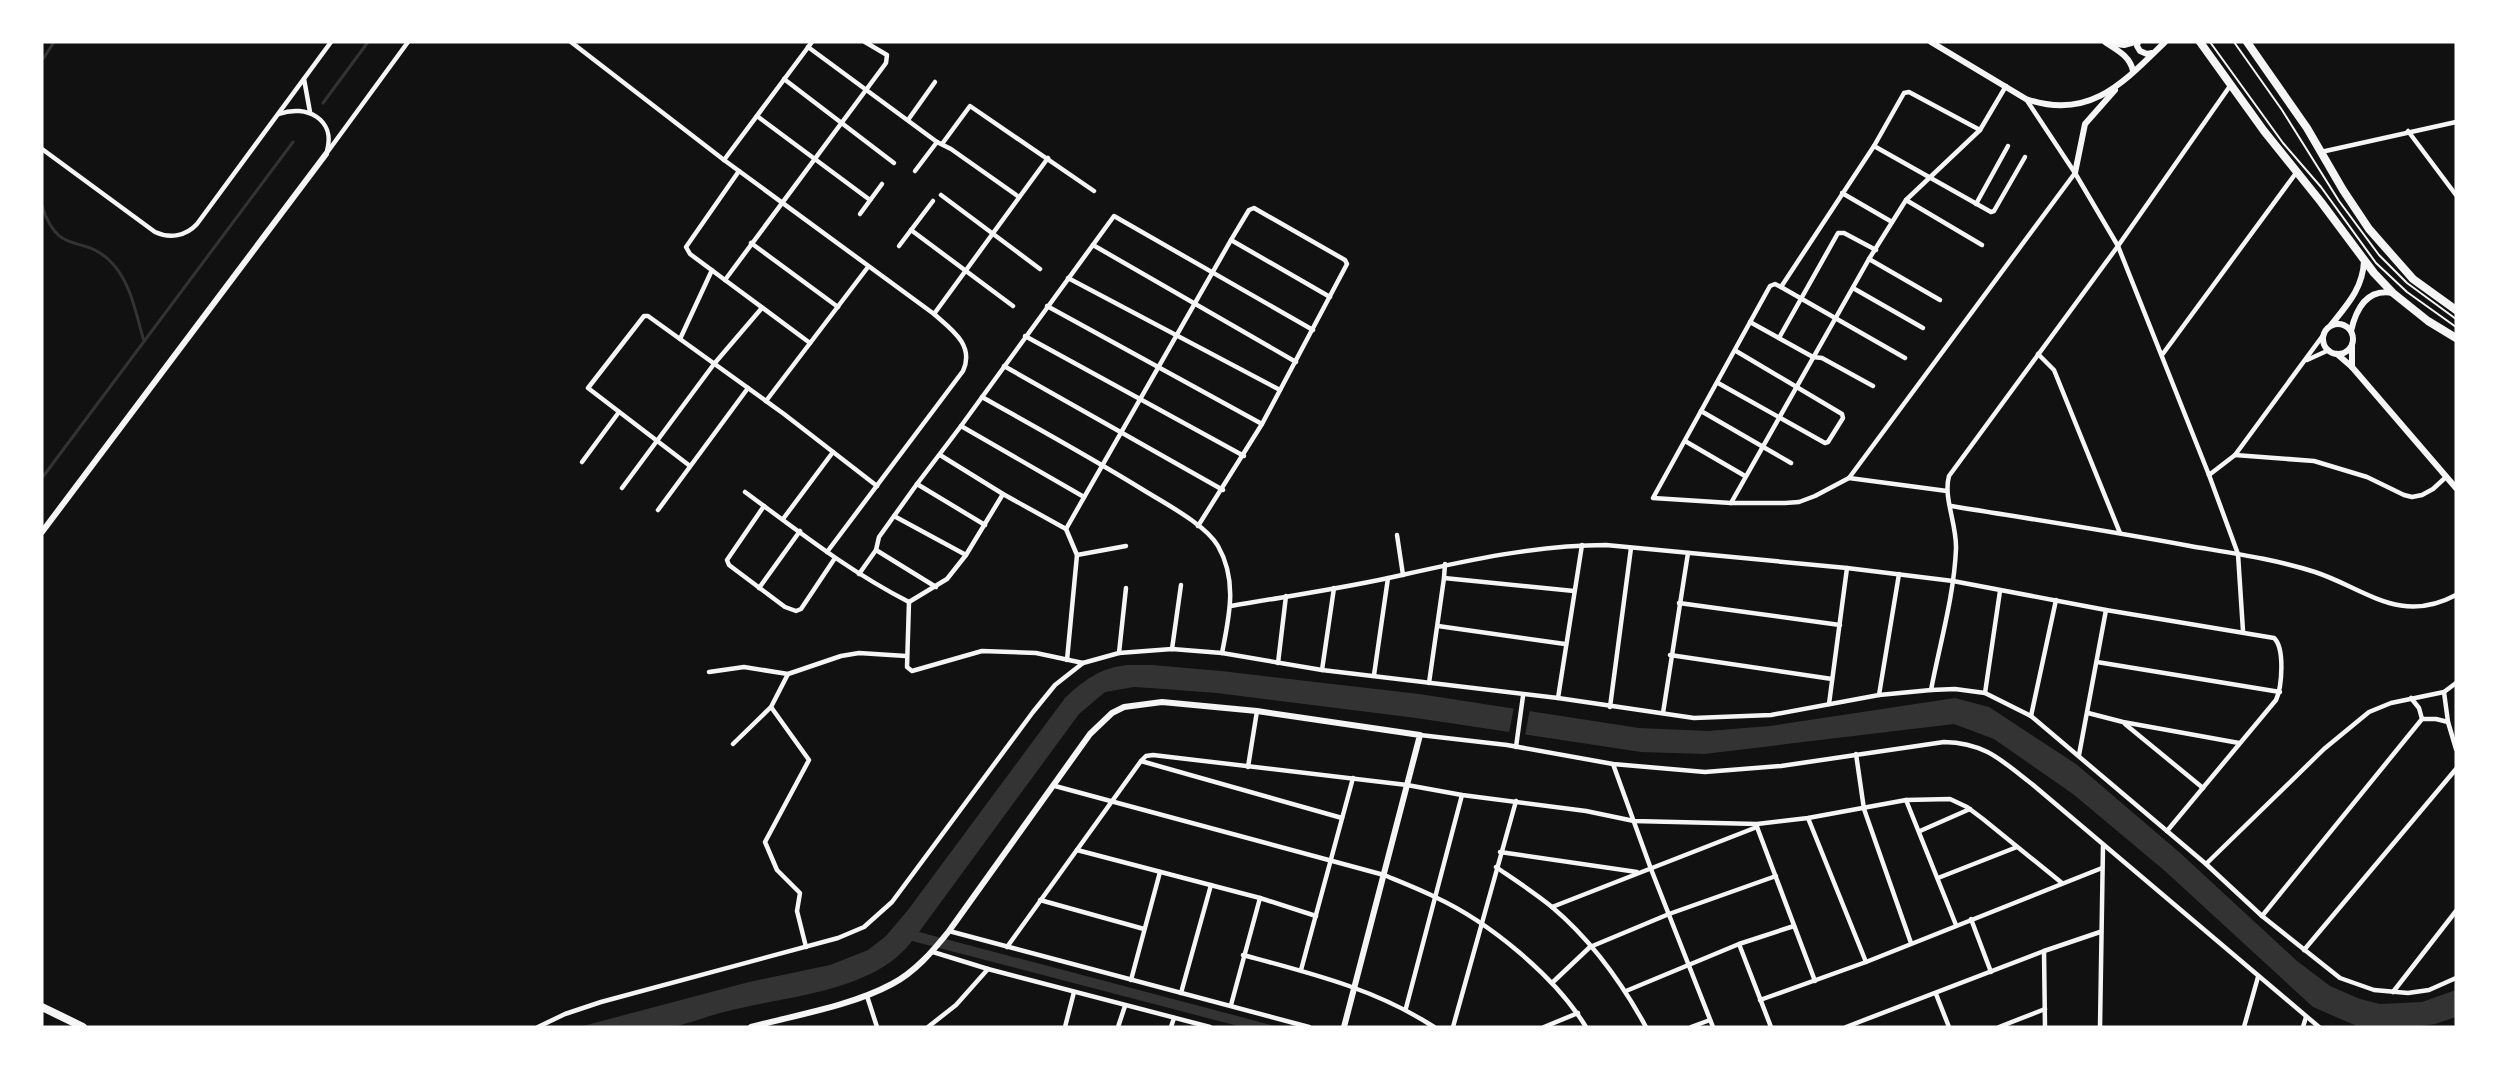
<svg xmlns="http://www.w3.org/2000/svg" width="2498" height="1069" viewBox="0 0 2498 1069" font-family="Barlow,sans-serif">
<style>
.water{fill:#333}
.pier{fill:#111}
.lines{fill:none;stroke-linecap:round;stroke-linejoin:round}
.stream{stroke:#333;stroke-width:3}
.service{stroke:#f5f5f5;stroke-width:2}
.minor{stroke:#f5f5f5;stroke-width:4.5}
.tertiary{stroke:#f5f5f5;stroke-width:6}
.primary{stroke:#f5f5f5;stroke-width:8}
.trunk{stroke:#f5f5f5;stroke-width:8}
</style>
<rect width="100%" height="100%" fill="#111"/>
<path class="water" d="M 1127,665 L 1152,665 L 1221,671 L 1419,694 L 1639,728 L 1708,731 L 1770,726 L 1955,698 L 1989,707 L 2076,764 L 2179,852 L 2297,961 L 2330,986 L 2360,999 L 2380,1004 L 2422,1002 L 2456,990 L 2456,1017 L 2435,1024 L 2413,1027 L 2359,1027 L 2313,1007 L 2165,871 L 2073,794 L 1994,739 L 1954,724 L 1704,754 L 1641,752 L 1416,718 L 1217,693 L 1164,689 L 1134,687 L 1105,692 L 1079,714 L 919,932 L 1279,1027 L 1242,1027 L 912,941 C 874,992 786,996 728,1011 C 709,1015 690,1024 671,1027 C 646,1031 606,1027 579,1027 L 749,982 L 830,965 L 868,950 L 886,936 L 908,910 L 1065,698 C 1084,680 1100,668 1127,665 Z"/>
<polygon class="pier" points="1514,707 1530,709 1525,736 1509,733"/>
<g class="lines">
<g class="stream">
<polyline points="43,59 54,42"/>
<polyline points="323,103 368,42"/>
<path d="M 42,206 C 59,258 82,233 110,261 C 131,281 136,315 144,341"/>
<polyline points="42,478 293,142"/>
</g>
<g class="service">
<polyline points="2210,42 2283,143 2321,187 2376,263 2407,292 2456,327"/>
<polyline points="2234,42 2282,110 2339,201 2379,255 2407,283 2456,319"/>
</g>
<g class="minor">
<path d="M 571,42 L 724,160 L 934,314 C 951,329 975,345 963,371 L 827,552"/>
<polyline points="808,47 937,142 951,149 1019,197"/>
<polyline points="304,79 310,112"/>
<polyline points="784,79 894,163"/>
<polyline points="2026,99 2075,173 2118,246 2209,475 2238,554 2243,631"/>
<path d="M 279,114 C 306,104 336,119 327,151"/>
<polyline points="757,116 870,200"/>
<polyline points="908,120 935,82"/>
<polyline points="1980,130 1909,92 1904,93 1874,146 1781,287 1775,284 1770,286 1653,498 1731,503 1785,503 1799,502 1815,496 1849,478 2075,173"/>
<polyline points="2408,131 2456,195"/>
<polyline points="942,144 970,106 1094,191"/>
<polyline points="1874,146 1991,212 1994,211 2025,157"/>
<path d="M 42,149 L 155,232 C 170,239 186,236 197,224 L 331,42"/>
<polyline points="2321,152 2456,122"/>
<polyline points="326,154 408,42"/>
<polyline points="724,160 812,42"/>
<polyline points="915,171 937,142"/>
<polyline points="1842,193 1892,222"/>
<polyline points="941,195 1040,269"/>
<polyline points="1906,200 1982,245"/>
<polyline points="1976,204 2008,146"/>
<polyline points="860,214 882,184"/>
<polyline points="911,230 1013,306"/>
<polyline points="1231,240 1330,297"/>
<polyline points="751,243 838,307"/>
<polyline points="1093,245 1296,362"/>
<polyline points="899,246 933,201"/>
<polyline points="1869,259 1940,300"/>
<polyline points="1068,278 1280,390"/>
<polyline points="725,280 690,254 686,247 739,171"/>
<polyline points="1781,287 1905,358"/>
<polyline points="1853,288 1923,328"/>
<polyline points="1047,306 1262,424"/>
<polyline points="934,314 1048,158"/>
<polyline points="1750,322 1813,357 1822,358 1873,386"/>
<polyline points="1025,336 1244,456"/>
<polyline points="1779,338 1838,233 1844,233 1876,250"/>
<polyline points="680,339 712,270"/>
<polyline points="810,343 725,280 886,63 887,55 865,42"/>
<polyline points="2038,354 2054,370 2120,533"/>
<polyline points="2162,355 2296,173"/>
<polyline points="2307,360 2329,350"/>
<polyline points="1004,366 1223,490"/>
<polyline points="1718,383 1825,443 1828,442 1843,418 1842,414 1736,351"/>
<path d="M 982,397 C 1037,428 1092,458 1145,491 C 1166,504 1206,525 1218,546 C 1238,581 1229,617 1222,653"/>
<polyline points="766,401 868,267"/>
<polyline points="1701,411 1791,463"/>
<polyline points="961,426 1084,497"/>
<polyline points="1685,441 1745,476"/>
<polyline points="940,455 1003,494 1066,529"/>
<polyline points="2235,455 2314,461 2367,477 2404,495 2412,497 2422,495 2433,489 2446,477"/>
<polyline points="582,462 619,412"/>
<polyline points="690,466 588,388 644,316 648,316 784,414 877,486"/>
<polyline points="2209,475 2235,455 2324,334"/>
<polyline points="1849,478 1947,491"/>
<polyline points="917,484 985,525"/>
<polyline points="622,488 714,364 761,309"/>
<path d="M 745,492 C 798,531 850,572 909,602"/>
<polyline points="1731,503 1869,259 1906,200 1980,130 2006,86"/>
<polyline points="764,506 727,560 729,565 785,607 796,611 801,609 835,558"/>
<path d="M 1951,506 C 2031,519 2110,531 2190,546 C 2231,553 2275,559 2315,572 C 2366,589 2400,625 2456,595"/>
<polyline points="658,510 748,388"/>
<polyline points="894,516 966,555"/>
<polyline points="783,519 833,452"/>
<polyline points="1397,535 1403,575"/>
<polyline points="876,550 936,587"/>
<polyline points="1077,555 1126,546"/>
<polyline points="1445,564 1444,578 1574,591"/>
<polyline points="859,574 876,550 879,537 917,484 961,426 1114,216 1313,330"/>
<polyline points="759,588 800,531"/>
<polyline points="909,602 907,667 912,671 982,651 1036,653 1083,663 1119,653 1172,649 1222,653 1322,670 1558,698 1694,718 1771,715 1879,695 1931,690 1955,689 1985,693 2031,716 2206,864 2262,916 2340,978 2374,990 2408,993 2429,990 2456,978"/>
<polyline points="909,602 947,579 966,555 1003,494"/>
<polyline points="1679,603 1840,625"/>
<path d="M 1231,606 C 1288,596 1346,588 1402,575 C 1469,560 1537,545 1606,545 L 1847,568 L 1953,581 L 2106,610 L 2274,638 C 2285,648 2282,687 2276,700 L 2167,831"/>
<polyline points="1438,626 1565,644"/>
<polyline points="1172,649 1181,585"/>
<polyline points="1119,653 1126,588"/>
<polyline points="1670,655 1832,679"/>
<polyline points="1067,660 1077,555 1066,529 1231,240 1249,210 1254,208 1345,260 1347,264 1262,424 1198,526"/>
<polyline points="2097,662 2280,692"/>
<polyline points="1278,663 1286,596"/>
<polyline points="1322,670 1334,588"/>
<polyline points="709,672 744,667 788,674 841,656 859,653 906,656"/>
<polyline points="1374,675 1388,578"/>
<polyline points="1429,683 1444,578"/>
<path d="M 1931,690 C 1940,643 1954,596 1956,549 C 1957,524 1943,498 1949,476 L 2118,246 L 2230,86"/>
<polyline points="2444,692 2448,722 2456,749"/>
<polyline points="1985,693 2000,591"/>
<polyline points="1879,695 1899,574"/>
<polyline points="1558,698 1582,545"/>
<polyline points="2411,698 2419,708 2422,719"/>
<polyline points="1829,704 1847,568"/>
<polyline points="771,707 809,760 765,842 777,870 800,893 797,911 806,947"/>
<polyline points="1610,707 1631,548"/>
<polyline points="1663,713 1688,553"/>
<polyline points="2088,713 2123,722 2239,743"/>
<polyline points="2031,716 2056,600"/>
<polyline points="2125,724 2203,788"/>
<path d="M 1420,735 L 1507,745 L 1613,764 L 1705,772 L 1781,766 L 1944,742 C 1985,743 2001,760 2032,784 L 2319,1027"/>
<polyline points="733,744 771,707 788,674"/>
<polyline points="1516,747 1523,696"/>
<polyline points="1856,754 1864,809 1911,943"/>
<polyline points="2079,755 2106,610"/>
<polyline points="1141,761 1342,818"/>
<polyline points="1613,764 1651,869 1713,1027"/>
<polyline points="1248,767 1257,711"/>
<path d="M 1055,786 L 1384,875 C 1401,882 1419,889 1435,897 C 1489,922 1555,976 1586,1027"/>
<polyline points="1906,800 1956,925"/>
<polyline points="1808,818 1866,962"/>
<polyline points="1757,827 1815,981"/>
<polyline points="1920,831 1970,809"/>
<polyline points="1077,850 1260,898 1316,916"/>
<polyline points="1500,852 1637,872"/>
<polyline points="2206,864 2324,749 2369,712 2391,703 2444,692 2456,683"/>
<path d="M 1496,867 C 1515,880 1535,893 1552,907 C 1591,940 1622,983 1646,1027"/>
<polyline points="1938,878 2017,847"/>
<polyline points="1040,900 1144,929"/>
<polyline points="1552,907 1757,827"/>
<polyline points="2262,916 2422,719 2436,719 2448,722"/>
<polyline points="1971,919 1991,972"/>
<polyline points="949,931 1309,1027"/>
<polyline points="1739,944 1771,1027"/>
<polyline points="1007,947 1141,761 1146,756 1153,755 1407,785 1462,795 1586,811 1634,821 1757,824 1808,818 1906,800 1950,799 1967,807 1983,819 2062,883"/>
<polyline points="2304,950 2456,769"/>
<polyline points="2044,951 2045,1027"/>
<polyline points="933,952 988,969 1210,1027"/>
<path d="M 1243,955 C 1310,973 1376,989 1434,1027"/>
<polyline points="1301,970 1353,778"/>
<polyline points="1131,980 1160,872"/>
<polyline points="1553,982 1590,947 1669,914 1776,876"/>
<polyline points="1626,991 1739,944 1794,926"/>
<polyline points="2393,992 2456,911"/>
<polyline points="1181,993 1211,885"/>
<polyline points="1936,994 1949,1027"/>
<polyline points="867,996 877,1027"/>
<polyline points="1760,1000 1866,962 2102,868"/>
<polyline points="1231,1005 1260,898"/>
<polyline points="1406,1008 1462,795"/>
<polyline points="538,1027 565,1014 601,1002 838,938 864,927 892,902 1033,712 1055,685 1083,663"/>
<polyline points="928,1027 956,1005 988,969"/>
<polyline points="1065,1027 1074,992"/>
<polyline points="1118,1027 1125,1006"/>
<polyline points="1171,1027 1174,1018"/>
<polyline points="1453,1027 1516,801"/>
<polyline points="1544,1027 1578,1013"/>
<polyline points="1691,1027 1710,1020"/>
<polyline points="1846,1027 2044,951 2100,932"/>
<polyline points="1999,1027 2045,1009"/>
<polyline points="2100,1027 2103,846"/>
<polyline points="2244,1027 2258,977"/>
<polyline points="2303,1027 2306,1017"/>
</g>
<g class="tertiary">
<path d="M 1931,42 L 2026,99 C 2089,121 2123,83 2165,42"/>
<path d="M 2105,42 C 2117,50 2130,56 2133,71"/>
<polyline points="2138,42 2137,46 2140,51 2147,54 2152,53"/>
<polyline points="2109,43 2124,45 2135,42"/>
<polyline points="2075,173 2085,124 2115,90"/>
<circle cx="2338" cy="339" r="15"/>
<path d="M 2331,325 C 2347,305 2363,288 2364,261"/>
<path d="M 2351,331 C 2356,309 2367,288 2393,293"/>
<polyline points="2352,345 2352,367"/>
<polyline points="2337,354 2352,367 2456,488"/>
<polyline points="42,532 326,154"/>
<path d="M 751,1027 C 796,1015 851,1006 892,984 C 915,972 933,951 949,931 L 1090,734 L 1112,713 L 1124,707 L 1162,702 L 1257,711 L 1420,735 L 1344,1027"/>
</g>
<g class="primary">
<polyline points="2200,42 2264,131 2321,202 2374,273 2393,293 2428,321 2456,338"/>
<polyline points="2247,42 2307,128 2343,190 2369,229 2413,279 2456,310"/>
</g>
<polyline class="trunk" points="42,1007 83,1027"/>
</g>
<rect width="2498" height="1069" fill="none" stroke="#ffffff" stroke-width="87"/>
</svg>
